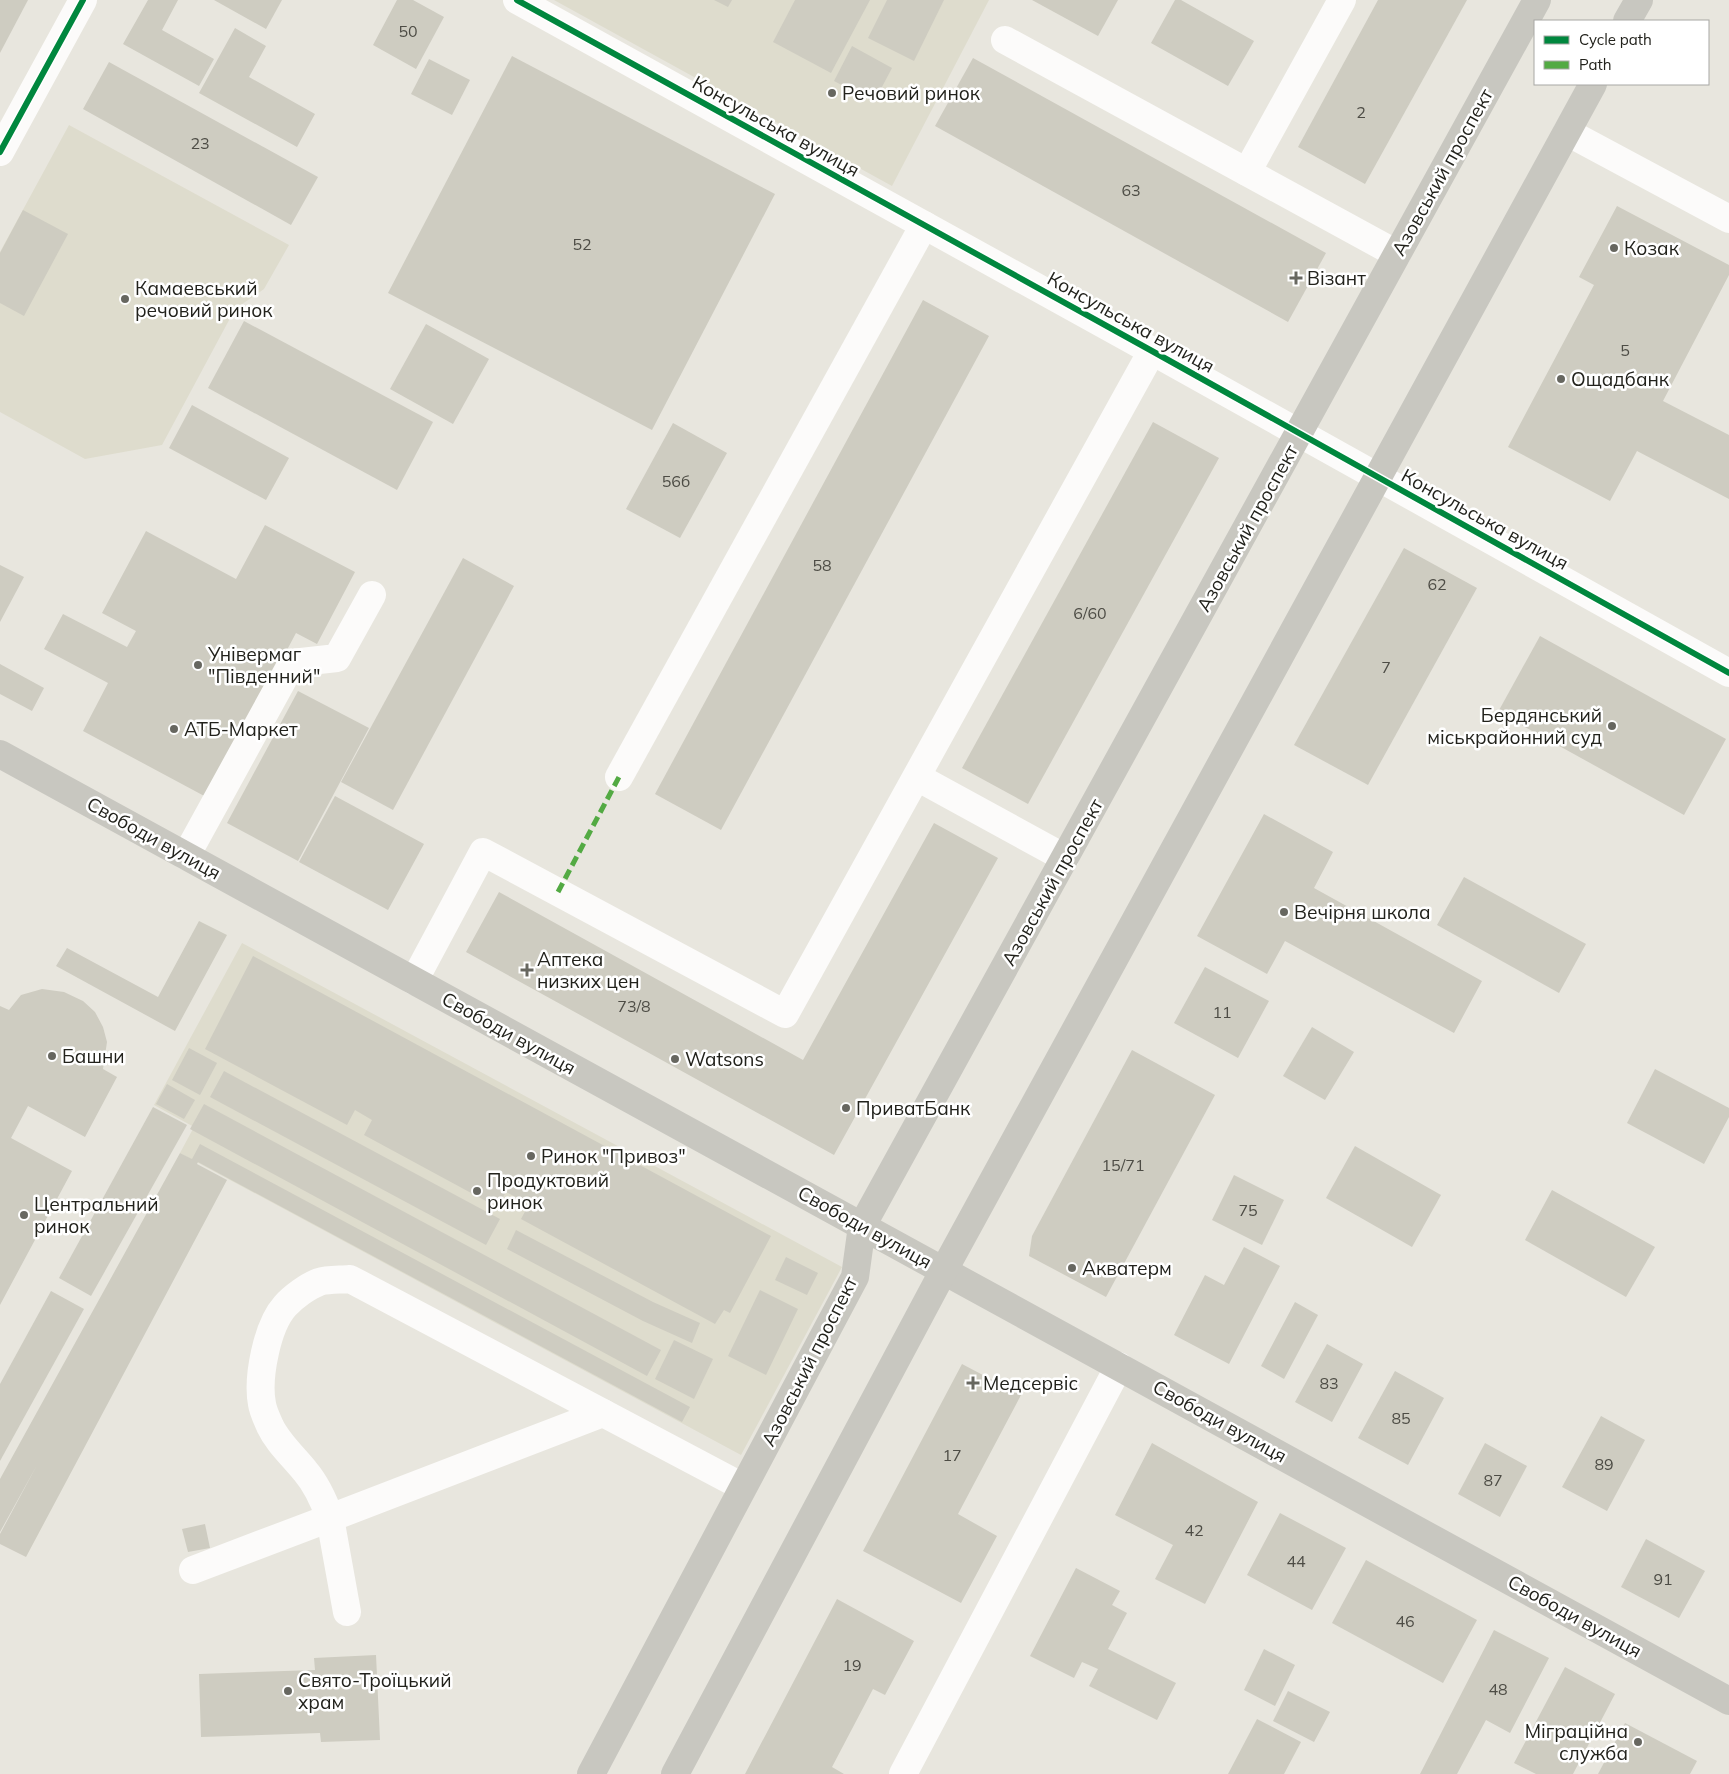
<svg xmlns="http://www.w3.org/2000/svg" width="1729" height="1774" viewBox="0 0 1729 1774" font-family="Mulish,sans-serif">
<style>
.built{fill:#dedccd}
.building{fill:#ceccc1}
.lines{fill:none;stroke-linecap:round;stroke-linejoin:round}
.minor{stroke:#fcfbfa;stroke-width:28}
.major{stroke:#c8c7c0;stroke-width:28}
.quiet{stroke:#53aa43;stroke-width:5;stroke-dasharray:10 5;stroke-linecap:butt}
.cycleway-casing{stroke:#fff;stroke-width:9}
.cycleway{stroke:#00873e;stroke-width:6}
.poi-dot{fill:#676760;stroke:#fff;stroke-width:2}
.labels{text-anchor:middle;stroke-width:5;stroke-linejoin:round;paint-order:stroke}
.number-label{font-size:16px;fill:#4d4c45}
.poi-label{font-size:19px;fill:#22221c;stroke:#fff;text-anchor:start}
.street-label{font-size:19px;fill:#22221c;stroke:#fff}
</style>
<rect width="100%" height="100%" fill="#e8e6de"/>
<g class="built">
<polygon points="554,0 989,0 892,186"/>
<polygon points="69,125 289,245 264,289 235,309 162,445 85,459 0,412 0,252"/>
<polygon points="242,943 842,1267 741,1455 180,1153 194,1127 154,1105"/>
</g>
<g class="building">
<polygon points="0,0 28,0 0,53"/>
<polygon points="148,0 178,0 162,30 214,59 199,86 123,44"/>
<polygon points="214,0 282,0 266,29"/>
<polygon points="397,0 413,0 444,17 416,69 373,45"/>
<polygon points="714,0 732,0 728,7"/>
<polygon points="795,0 870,0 831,73 773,42"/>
<polygon points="887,0 944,0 914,61 868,38"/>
<polygon points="1032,0 1118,0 1098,36"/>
<polygon points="1175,0 1181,0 1254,41 1228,86 1151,43"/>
<polygon points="1378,0 1467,0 1365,184 1298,147"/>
<polygon points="235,28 266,46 249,77 315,114 297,147 199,93"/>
<polygon points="852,46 892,68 874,102 834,81"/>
<polygon points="512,56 775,194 652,430 388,293"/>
<polygon points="973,58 1326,253 1288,322 935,126"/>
<polygon points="429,59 470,80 452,115 411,94"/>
<polygon points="109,62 318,177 291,225 83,109"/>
<polygon points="1617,206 1729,265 1729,275 1663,401 1729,435 1729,499 1637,451 1610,501 1508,447 1594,285 1579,277"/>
<polygon points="23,210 68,234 24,316 0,303 0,253"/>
<polygon points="923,300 989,336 721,830 655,794"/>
<polygon points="244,321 433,422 397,490 208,388"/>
<polygon points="426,324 489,359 453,424 390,389"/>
<polygon points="192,405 289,458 266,500 169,448"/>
<polygon points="1153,422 1219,458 1028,804 962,768"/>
<polygon points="673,423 727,453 680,538 626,509"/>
<polygon points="265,525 355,572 317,644 296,633 208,798 83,731 108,683 44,649 63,614 127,647 136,631 102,613 146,531 236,579"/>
<polygon points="1404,548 1477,588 1368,785 1294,745"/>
<polygon points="463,558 514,586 393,810 341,782"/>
<polygon points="0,565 24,577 0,622"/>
<polygon points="1540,636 1726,739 1684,815 1498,712"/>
<polygon points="0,664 44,688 32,711 0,694"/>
<polygon points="298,691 369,728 298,861 227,823"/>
<polygon points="335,796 424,844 388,910 299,862"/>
<polygon points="1264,814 1333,852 1314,888 1482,981 1454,1033 1285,941 1267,974 1197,936"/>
<polygon points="934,823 998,858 834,1155 466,952 499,892 803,1060"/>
<polygon points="1464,877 1586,944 1559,993 1437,925"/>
<polygon points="199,921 227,935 175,1031 56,966 67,948 158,997"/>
<polygon points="253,956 771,1236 730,1313 724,1310 715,1324 521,1219 529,1204 506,1192 497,1207 364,1135 372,1120 355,1110 347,1125 205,1049"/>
<polygon points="1205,967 1269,1001 1238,1058 1174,1023"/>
<polygon points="42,989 64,992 83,1001 95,1012 103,1027 107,1042 103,1069 117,1077 85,1137 28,1106 11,1138 72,1171 0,1305 0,1006 9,1010 21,995"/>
<polygon points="1312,1027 1354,1052 1325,1100 1283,1076"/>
<polygon points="189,1048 217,1063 200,1095 172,1080"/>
<polygon points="1132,1050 1215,1095 1106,1297 1029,1256 1032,1236"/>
<polygon points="1655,1069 1729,1108 1729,1117 1704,1164 1627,1123"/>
<polygon points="224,1071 500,1219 486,1245 210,1097"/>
<polygon points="167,1084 195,1100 184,1119 156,1104"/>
<polygon points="204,1104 661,1350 647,1376 190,1129"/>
<polygon points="153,1107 187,1125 91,1296 59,1278"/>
<polygon points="200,1144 690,1407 682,1422 198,1162 197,1164 227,1180 26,1557 0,1544 0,1534 37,1465 0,1532 0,1479 180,1153 192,1159"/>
<polygon points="1355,1146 1441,1195 1412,1247 1326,1198"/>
<polygon points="1234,1175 1284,1200 1262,1245 1212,1220"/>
<polygon points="1552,1190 1655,1247 1626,1297 1525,1240"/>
<polygon points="516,1230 653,1302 700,1323 692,1343 643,1321 507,1249"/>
<polygon points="1244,1247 1280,1266 1229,1364 1174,1335 1205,1275 1224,1285"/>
<polygon points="786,1257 818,1273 807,1295 775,1280"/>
<polygon points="760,1290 798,1309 766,1375 728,1356"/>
<polygon points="51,1291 84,1309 0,1461 0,1384"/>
<polygon points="1295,1302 1318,1315 1284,1379 1261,1366"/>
<polygon points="674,1340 713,1359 694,1399 655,1379"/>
<polygon points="1327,1344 1363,1364 1332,1422 1295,1402"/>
<polygon points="962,1364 1021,1395 958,1514 997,1536 961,1603 863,1551"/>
<polygon points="1395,1371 1444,1398 1408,1465 1358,1438"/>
<polygon points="1601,1416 1645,1440 1607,1511 1562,1487"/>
<polygon points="1152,1443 1258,1502 1205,1604 1155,1579 1173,1545 1115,1515"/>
<polygon points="1485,1443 1527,1466 1500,1517 1458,1494"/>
<polygon points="1280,1513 1346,1548 1312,1610 1247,1575"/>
<polygon points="205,1524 210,1548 188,1552 182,1529"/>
<polygon points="1646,1539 1705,1571 1679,1618 1621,1587"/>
<polygon points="1366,1560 1477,1620 1443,1683 1332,1623"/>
<polygon points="1076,1568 1120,1591 1112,1605 1127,1613 1108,1649 1176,1683 1157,1720 1089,1686 1098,1669 1082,1662 1074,1678 1030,1656"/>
<polygon points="837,1599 914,1641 885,1695 873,1689 832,1767 844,1774 745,1774"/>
<polygon points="1494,1630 1549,1658 1510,1733 1486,1720 1457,1774 1420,1774"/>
<polygon points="1264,1649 1295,1665 1275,1706 1244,1690"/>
<polygon points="376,1655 380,1740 321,1742 320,1733 201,1737 199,1674 315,1670 314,1658"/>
<polygon points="1565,1667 1615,1694 1573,1774 1536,1774 1514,1763"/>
<polygon points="1288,1691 1330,1712 1314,1742 1273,1721"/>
<polygon points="1257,1719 1301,1742 1284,1774 1228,1774"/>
<polygon points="1625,1723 1697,1761 1690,1774 1598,1774"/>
</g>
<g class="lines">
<g class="minor">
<polyline points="517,0 1152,351 1729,673"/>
<polyline points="1005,40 1397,254"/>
<polyline points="1567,132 1729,219"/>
<polyline points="0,152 83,0"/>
<polyline points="1247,172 1342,0"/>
<polyline points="619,777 924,225"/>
<polyline points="917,777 1065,858"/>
<polyline points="186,856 292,663 337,658 372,595"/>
<polyline points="414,981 483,852 785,1014 1152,351"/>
<path d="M 193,1570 L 330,1518 C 324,1501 317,1485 305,1471 C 293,1456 278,1443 270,1426 C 267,1419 263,1411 262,1404 C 257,1378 267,1326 285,1306 C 293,1297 308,1286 319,1282 C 328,1279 340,1280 350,1279 L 743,1487"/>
<polyline points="347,1612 330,1518 603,1413"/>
<polyline points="903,1774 1119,1366"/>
</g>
<g class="major">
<polyline points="1627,21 1639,0"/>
<polyline points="0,754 1729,1701"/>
<polyline points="591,1774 855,1277 862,1226 1537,0"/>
<polyline points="675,1774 944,1270 1593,84"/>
</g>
<polyline class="quiet" points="558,892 619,777"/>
<g class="cycleway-casing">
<g id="cycleway">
<polyline points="517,0 1152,351 1729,673"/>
<polyline points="0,152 83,0"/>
</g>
</g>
<use href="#cycleway" class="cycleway"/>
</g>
<g class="poi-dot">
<circle cx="832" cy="93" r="5"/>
<circle cx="1614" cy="248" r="5"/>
<path d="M1293.5 270.5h5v5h5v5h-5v5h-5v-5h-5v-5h5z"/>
<circle cx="125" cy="299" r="5"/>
<circle cx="1561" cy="379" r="5"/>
<circle cx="198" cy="665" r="5"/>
<circle cx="1612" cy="726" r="5"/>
<circle cx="174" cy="729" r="5"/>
<circle cx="1284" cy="912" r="5"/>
<path d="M524.5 962.5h5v5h5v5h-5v5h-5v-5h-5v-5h5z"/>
<circle cx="52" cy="1056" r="5"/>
<circle cx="675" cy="1059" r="5"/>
<circle cx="846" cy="1108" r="5"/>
<circle cx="531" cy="1156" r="5"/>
<circle cx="477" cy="1191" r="5"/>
<circle cx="24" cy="1215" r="5"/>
<circle cx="1072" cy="1268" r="5"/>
<path d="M970.5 1375.5h5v5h5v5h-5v5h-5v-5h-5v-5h5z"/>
<circle cx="288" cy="1691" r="5"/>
<circle cx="1638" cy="1742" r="5"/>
</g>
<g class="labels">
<g class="number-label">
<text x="408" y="37">50</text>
<text x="1361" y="118">2</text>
<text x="200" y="149">23</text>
<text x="1131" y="196">63</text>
<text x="582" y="250">52</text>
<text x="1625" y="356">5</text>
<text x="676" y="487">56б</text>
<text x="822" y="571">58</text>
<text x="1437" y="590">62</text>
<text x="1090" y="619">6/60</text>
<text x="1386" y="673">7</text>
<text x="634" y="1012">73/8</text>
<text x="1222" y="1018">11</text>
<text x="1123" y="1171">15/71</text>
<text x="1248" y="1216">75</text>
<text x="1329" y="1389">83</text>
<text x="1401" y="1424">85</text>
<text x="952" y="1461">17</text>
<text x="1604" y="1470">89</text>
<text x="1493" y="1486">87</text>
<text x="1194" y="1536">42</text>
<text x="1296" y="1567">44</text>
<text x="1663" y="1585">91</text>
<text x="1405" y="1627">46</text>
<text x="852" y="1671">19</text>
<text x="1498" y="1695">48</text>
</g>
<g class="poi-label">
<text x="842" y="100">Речовий ринок</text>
<text x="1624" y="255">Козак</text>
<text x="1307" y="285">Візант</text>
<text x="135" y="295">Камаевський<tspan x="135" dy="22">речовий ринок</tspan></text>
<text x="1571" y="386">Ощадбанк</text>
<text x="208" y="661">Універмаг<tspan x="208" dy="22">"Південний"</tspan></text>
<text x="1602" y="722" text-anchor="end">Бердянський<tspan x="1602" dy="22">міськрайонний суд</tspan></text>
<text x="184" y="736">АТБ-Маркет</text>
<text x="1294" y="919">Вечірня школа</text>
<text x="537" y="966">Аптека<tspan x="537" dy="22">низких цен</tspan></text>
<text x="62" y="1063">Башни</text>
<text x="685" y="1066">Watsons</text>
<text x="856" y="1115">ПриватБанк</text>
<text x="541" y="1163">Ринок "Привоз"</text>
<text x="487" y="1187">Продуктовий<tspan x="487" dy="22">ринок</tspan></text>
<text x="34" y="1211">Центральний<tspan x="34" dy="22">ринок</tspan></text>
<text x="1082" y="1275">Акватерм</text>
<text x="983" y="1390">Медсервіс</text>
<text x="298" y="1687">Свято-Троїцький<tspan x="298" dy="22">храм</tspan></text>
<text x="1628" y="1738" text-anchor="end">Міграційна<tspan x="1628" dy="22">служба</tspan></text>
</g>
<g class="street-label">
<text transform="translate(776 126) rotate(29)" y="7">Консульська вулиця</text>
<text transform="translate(1442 172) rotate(-61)" y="7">Азовський проспект</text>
<text transform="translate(1131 322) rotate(29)" y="7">Консульська вулиця</text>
<text transform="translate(1485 519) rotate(29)" y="7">Консульська вулиця</text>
<text transform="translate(1247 528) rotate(-61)" y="7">Азовський проспект</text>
<text transform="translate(154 838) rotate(29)" y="7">Свободи вулиця</text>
<text transform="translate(1052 882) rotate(-61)" y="7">Азовський проспект</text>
<text transform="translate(509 1033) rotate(29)" y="7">Свободи вулиця</text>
<text transform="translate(865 1227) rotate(29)" y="7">Свободи вулиця</text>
<text transform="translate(809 1361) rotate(-63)" y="7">Азовський проспект</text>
<text transform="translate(1220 1421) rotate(29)" y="7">Свободи вулиця</text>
<text transform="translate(1575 1616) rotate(29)" y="7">Свободи вулиця</text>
</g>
</g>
<rect x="1534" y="20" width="175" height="65" fill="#ffffff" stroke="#a7a7a4"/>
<rect x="1544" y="36" width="25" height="8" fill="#00873e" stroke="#a7a7a4"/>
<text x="1579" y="45" font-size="15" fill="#22221c">Cycle path</text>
<rect x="1544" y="61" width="25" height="8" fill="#53aa43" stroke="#a7a7a4"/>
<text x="1579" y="70" font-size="15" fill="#22221c">Path</text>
</svg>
